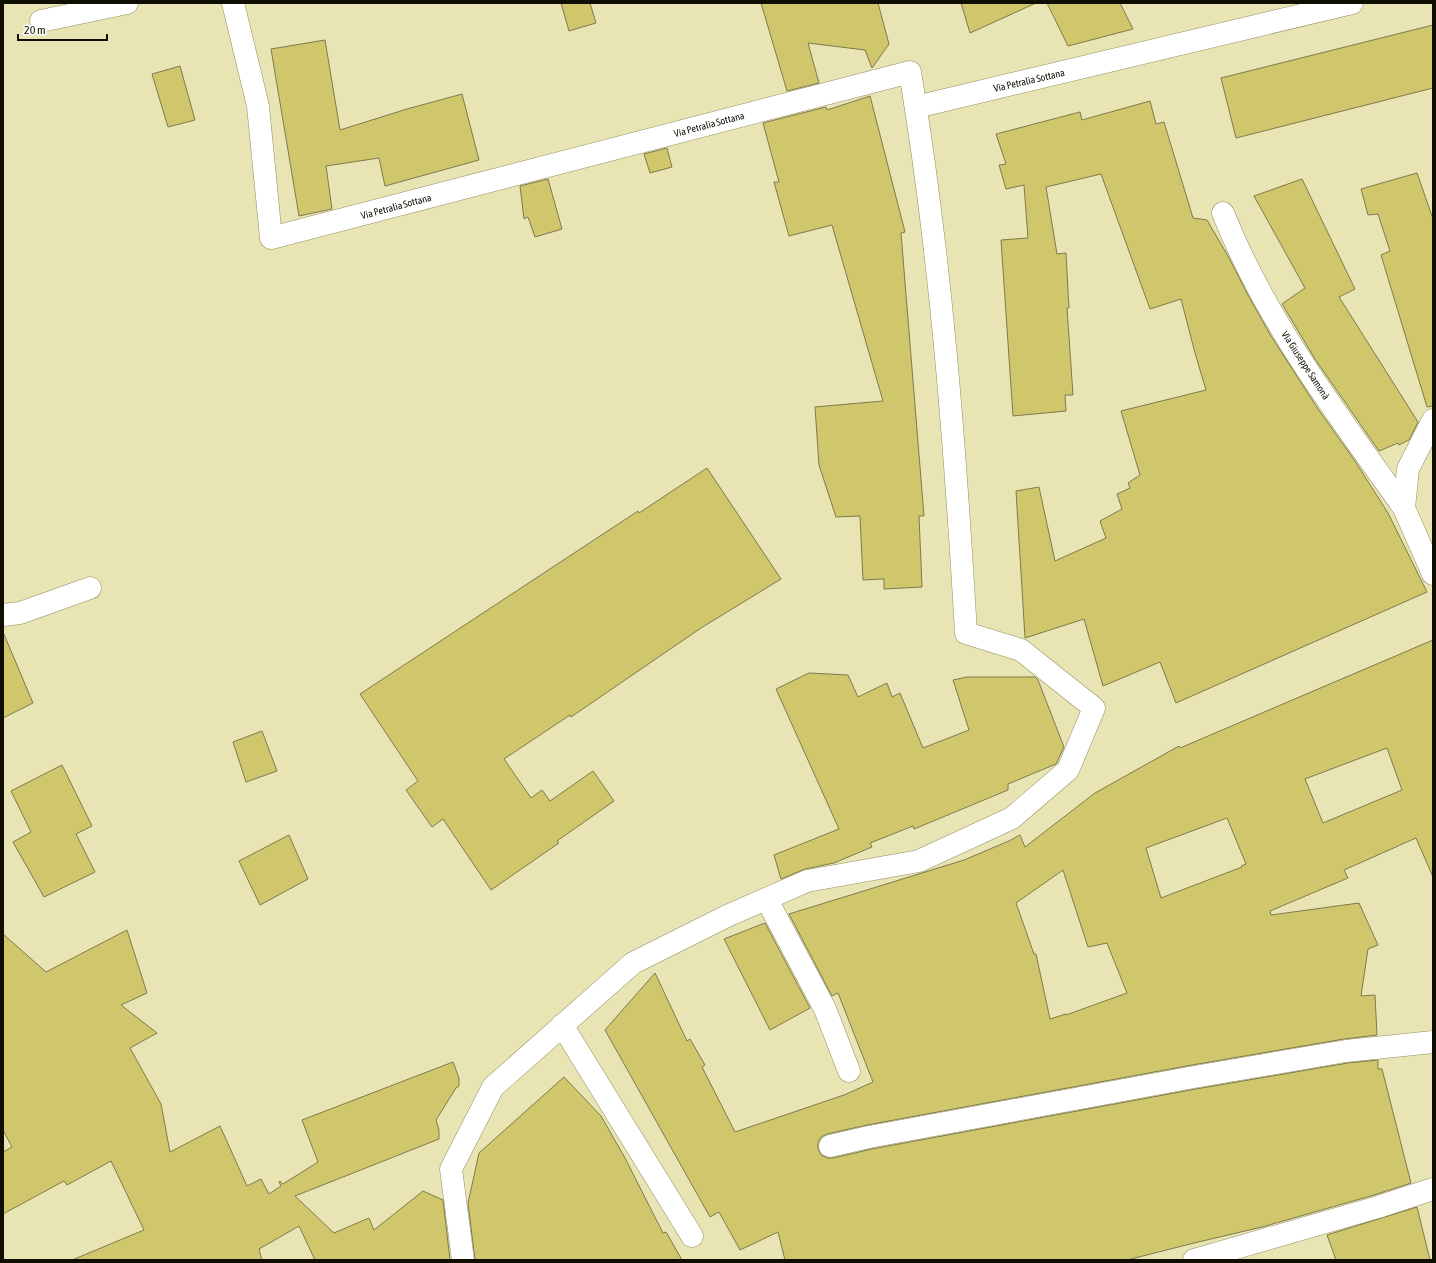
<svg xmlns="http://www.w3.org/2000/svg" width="1436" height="1263" viewBox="0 0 1436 1263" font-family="'Asap Condensed',sans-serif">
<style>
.building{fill:#d0c76d;stroke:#7e7a4d;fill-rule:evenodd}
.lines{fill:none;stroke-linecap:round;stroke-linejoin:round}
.minor-casing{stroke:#938f61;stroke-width:23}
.minor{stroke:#fff;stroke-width:22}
.labels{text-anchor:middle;stroke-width:3;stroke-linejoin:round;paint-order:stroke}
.street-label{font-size:10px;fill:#100e01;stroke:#fff}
</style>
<rect width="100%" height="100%" fill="#e8e4b4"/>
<g class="building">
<polygon points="561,3 590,3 596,23 569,31"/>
<polygon points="761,3 878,3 889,44 872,68 865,50 808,43 819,83 787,91"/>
<polygon points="961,3 1036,3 970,33"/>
<polygon points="1047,3 1120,3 1133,29 1068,46"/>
<polygon points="1433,25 1433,88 1236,138 1221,78"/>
<polygon points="325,40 340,130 407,109 462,94 479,160 385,186 379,158 326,166 332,209 299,216 271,49"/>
<polygon points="180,66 195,120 168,127 152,74"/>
<polygon points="870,96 905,232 901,233 924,516 919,516 922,587 884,589 884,579 863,580 860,516 836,517 819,465 815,407 883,401 832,225 789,236 774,182 779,182 763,123 826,107 827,110"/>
<polygon points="1150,101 1156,124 1164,122 1193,218 1207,220 1228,256 1249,297 1271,336 1318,409 1355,461 1388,513 1427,592 1176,703 1160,662 1103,686 1084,619 1025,638 1016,491 1039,487 1055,561 1106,538 1100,521 1122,509 1117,494 1130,488 1128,483 1140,475 1121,411 1206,390 1195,353 1181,299 1150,309 1101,174 1046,187 1057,254 1066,253 1069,308 1067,308 1073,395 1065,395 1066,411 1013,416 1001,240 1028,238 1024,185 1006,189 999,165 1006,164 996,134 1080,112 1082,120"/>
<polygon points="667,148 672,167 650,173 644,154"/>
<polygon points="1417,173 1433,219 1433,406 1427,407 1381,255 1390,251 1378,214 1368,215 1361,189"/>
<polygon points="548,179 562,229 535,237 528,217 524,219 520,186"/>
<polygon points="1302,179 1355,289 1339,297 1418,422 1409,440 1399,445 1398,443 1379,451 1315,359 1282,304 1305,288 1254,196"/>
<polygon points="707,468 781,579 701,628 571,717 570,715 504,759 531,798 542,790 550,801 593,771 614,801 557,841 559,843 491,890 443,819 432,827 406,790 418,781 360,694 638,511 639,513"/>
<polygon points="3,632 33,703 3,718"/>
<path d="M 1433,640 L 1433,877 L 1416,838 L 1344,870 L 1348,878 L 1270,911 L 1271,915 L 1359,903 L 1378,945 L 1368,949 L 1361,996 L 1375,995 L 1377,1035 L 1344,1039 L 1192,1065 L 867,1125 L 827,1134 L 821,1137 L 818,1143 L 818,1149 L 821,1155 L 827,1158 L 833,1158 L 872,1149 L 1196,1089 L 1348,1063 L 1378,1060 L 1378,1069 L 1382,1069 L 1411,1183 L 1374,1195 L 1262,1227 L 1194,1243 L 1127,1260 L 785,1260 L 778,1232 L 740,1250 L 719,1212 L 710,1217 L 605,1030 L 655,973 L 687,1041 L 690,1039 L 705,1065 L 702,1067 L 735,1132 L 844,1095 L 873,1082 L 838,993 L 832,996 L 789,914 L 964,860 L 1009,841 L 1020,835 L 1025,847 L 1095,793 L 1179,746 L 1180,748 ZM 1387,748 L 1402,790 L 1323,823 L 1305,779 ZM 1227,818 L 1246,864 L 1241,866 L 1242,867 L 1161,898 L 1146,848 ZM 1063,870 L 1088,947 L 1107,943 L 1127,993 L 1066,1015 L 1066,1014 L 1050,1019 L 1036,954 L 1034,954 L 1016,903 Z"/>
<polygon points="809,673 848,675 858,697 887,683 892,697 900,693 923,748 969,730 953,680 967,677 1035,677 1038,680 1064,747 1056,764 1008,784 1008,790 914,829 913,826 870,843 872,847 834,863 805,869 781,879 774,855 839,829 776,689"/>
<polygon points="262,731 277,771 246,782 233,742"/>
<polygon points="62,765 92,826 76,834 95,872 44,897 13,842 31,832 11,791"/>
<polygon points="289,835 308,879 260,905 239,861"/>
<polygon points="765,923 810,1008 770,1030 724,939"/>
<polygon points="127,930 147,993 121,1005 157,1033 130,1048 161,1104 170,1152 220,1126 247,1186 261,1179 269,1194 281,1186 279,1182 280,1181 283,1184 318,1162 302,1120 453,1062 459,1078 459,1086 456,1088 436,1120 439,1130 439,1139 295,1196 334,1233 369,1218 374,1230 423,1191 443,1200 450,1260 315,1260 299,1226 259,1249 262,1260 72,1260 144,1230 111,1161 67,1185 64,1181 3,1214 3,1152 12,1147 3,1130 3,934 46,972"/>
<polygon points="564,1077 601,1116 625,1158 663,1233 666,1232 682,1260 475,1260 468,1203 479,1153"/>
<polygon points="1417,1207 1430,1260 1336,1260 1327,1235"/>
</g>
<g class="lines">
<g class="minor-casing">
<g id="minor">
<path d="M 233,3 L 258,106 L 271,238 L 910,72 C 941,257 955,445 966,633 L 1021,650 L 1094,708 L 1068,770 L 1012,818 L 919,861 L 807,881 L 727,916 L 633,963 L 493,1087 L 451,1169 L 463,1260"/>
<polyline points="41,21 127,3"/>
<polyline points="916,107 1352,3"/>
<path d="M 1223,213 C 1266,321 1337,414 1404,508"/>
<polyline points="1433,420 1408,469 1404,508 1433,574"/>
<polyline points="3,615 20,613 90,588"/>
<polyline points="767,900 825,1009 849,1071"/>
<polyline points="562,1025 692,1236"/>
<polyline points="830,1146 869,1137 1194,1077 1346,1051 1433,1042"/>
<polyline points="1194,1260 1378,1207 1433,1189"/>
</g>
</g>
<use href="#minor" class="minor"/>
</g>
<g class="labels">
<g class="street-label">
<text transform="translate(1029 80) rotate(-13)" y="4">Via Petralia Sottana</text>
<text transform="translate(709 124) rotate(-15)" y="4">Via Petralia Sottana</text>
<text transform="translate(396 206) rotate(-15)" y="4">Via Petralia Sottana</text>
<text transform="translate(1306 365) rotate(57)" y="4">Via Giuseppe Samonà</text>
</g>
</g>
<rect width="1436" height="1263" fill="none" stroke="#100e01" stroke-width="8"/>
<path d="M18 34v6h89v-6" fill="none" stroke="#100e01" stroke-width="2"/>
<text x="24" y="34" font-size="12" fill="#100e01" stroke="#ffffff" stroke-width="3" paint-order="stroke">20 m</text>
</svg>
